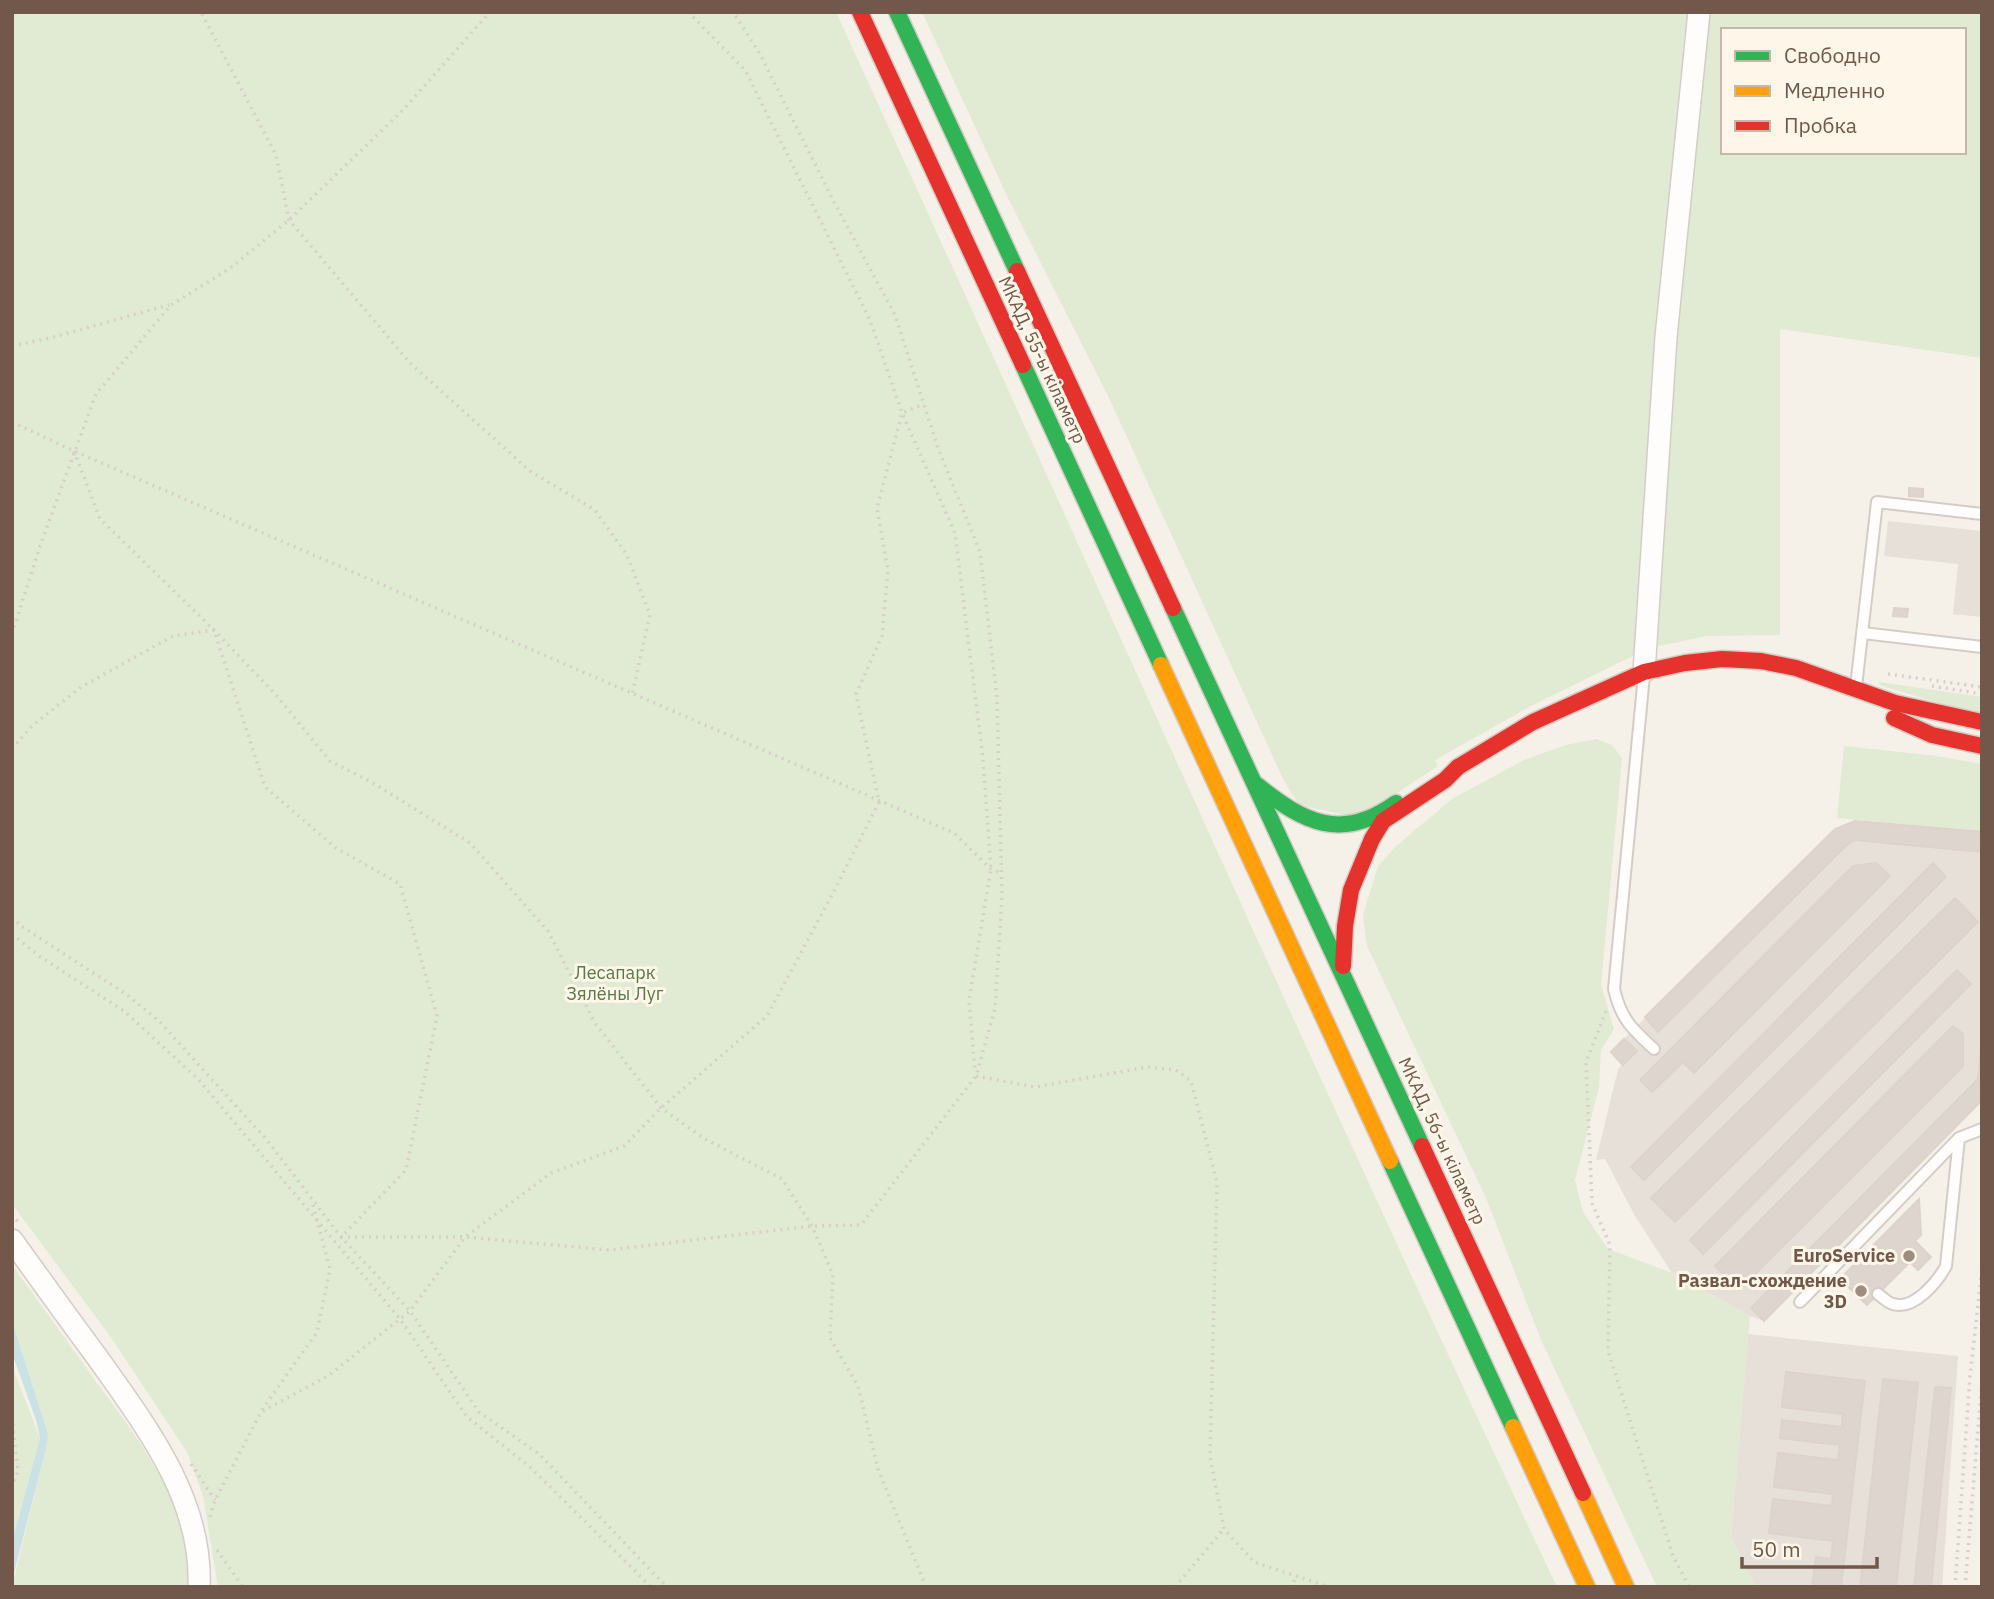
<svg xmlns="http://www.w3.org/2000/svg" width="1994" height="1599" viewBox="0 0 1994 1599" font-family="'IBM Plex Sans',sans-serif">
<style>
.industrial{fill:#e7e0d9}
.green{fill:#e1ebd3;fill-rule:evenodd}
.water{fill:#cae2e4}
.building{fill:#ded6ce;stroke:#ddd3cb;stroke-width:2}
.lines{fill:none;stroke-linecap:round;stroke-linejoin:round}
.lane-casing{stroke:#d4cdc7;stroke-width:14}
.street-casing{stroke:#d4cdc7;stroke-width:24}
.fast-casing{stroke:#d4ccc4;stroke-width:19}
.slow-casing{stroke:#d4ccc4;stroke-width:19}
.jam-casing{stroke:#d4ccc4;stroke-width:19}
.path{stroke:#d6cfca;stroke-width:3.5;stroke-dasharray:2 5;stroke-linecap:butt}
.lane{stroke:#fefdfc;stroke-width:10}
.street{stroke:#fefdfc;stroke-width:21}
.fast{stroke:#30b455;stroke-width:16}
.slow{stroke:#ff9f0a;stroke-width:16}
.jam{stroke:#e5322d;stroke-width:16}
.poi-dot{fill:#9f8d81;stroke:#fef6e8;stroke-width:2.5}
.labels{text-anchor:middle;stroke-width:6;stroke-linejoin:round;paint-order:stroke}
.street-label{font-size:18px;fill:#71584a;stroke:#fef6e8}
.park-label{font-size:18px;fill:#557b46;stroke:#fef6e8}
.poi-label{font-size:18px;font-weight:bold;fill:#71584a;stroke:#fef6e8;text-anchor:end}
</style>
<rect width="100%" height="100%" fill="#f5f0e8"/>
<g class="industrial">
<polygon points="1888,521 1982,531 1982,617 1953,614 1958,564 1884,556"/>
<polygon points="1855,821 1982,832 1982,1100 1764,1321 1750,1316 1672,1273 1635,1216 1605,1159 1596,1160 1618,1069 1622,1065 1611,1052 1835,829"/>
<polygon points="1748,1334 1958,1356 1942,1587 1755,1587 1731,1537"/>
</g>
<g class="green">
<path d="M 12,12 L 836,12 C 1077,537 1310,1065 1557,1587 L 218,1587 L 203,1496 L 187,1452 L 110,1336 L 12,1204 Z"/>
<path d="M 922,12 L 1982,12 L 1982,358 L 1780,329 L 1780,635 L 1707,636 L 1649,648 L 1529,707 L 1435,760 L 1438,766 L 1359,818 L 1299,805 L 1284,781 L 1109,398 L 1007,196 ZM 1723,30 L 1964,30 L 1964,152 L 1723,152 Z"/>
<polygon points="1879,682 1982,697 1982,716 1879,685"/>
<polygon points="1596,739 1612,745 1622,758 1601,985 1614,1029 1601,1050 1599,1087 1575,1180 1583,1212 1608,1249 1672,1273 1750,1316 1731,1537 1755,1587 1657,1587 1541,1340 1486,1198 1367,946 1363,915 1378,866 1396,846 1452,799 1524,760 1566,745"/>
<polygon points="1844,746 1937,756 1982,764 1982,832 1837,818"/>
<path d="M 12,1265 C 38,1301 64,1337 90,1373 C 133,1433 197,1509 187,1587 L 12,1587 L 46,1449 L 48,1434 L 12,1321 Z"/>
<polygon points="12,1366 40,1438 12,1542"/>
</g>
<polygon class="water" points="12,1321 48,1434 46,1449 12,1581 12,1542 40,1438 36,1420 12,1353"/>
<g class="building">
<polygon points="1909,488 1923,489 1923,497 1909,496"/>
<polygon points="1894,608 1908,609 1907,617 1893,616"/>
<polygon points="1855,821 1982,832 1982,852 1855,840 1849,843 1658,1032 1645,1017 1835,829"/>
<polygon points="1876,863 1890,876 1694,1073 1683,1062 1652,1092 1640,1080 1853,866"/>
<polygon points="1933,863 1946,877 1644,1180 1631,1167"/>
<polygon points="1955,898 1978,922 1675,1222 1651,1198"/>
<polygon points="1957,970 1971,984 1703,1254 1690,1240"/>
<polygon points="1953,1026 1963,1034 1963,1066 1739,1290 1715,1266"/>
<polygon points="1624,1039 1637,1051 1623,1065 1611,1052"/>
<polygon points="1982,1040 1982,1100 1764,1321 1751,1308 1978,1079"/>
<polygon points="1919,1199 1921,1235 1915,1241 1931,1257 1918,1270 1910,1262 1867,1305 1840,1279"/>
<polygon points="1786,1372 1865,1381 1841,1587 1812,1587 1816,1557 1831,1559 1833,1541 1769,1533 1773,1499 1832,1506 1833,1494 1774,1487 1778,1453 1838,1460 1840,1445 1780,1438 1782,1420 1842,1427 1843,1414 1782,1407"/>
<polygon points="1883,1379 1918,1383 1896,1587 1860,1587"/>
<polygon points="1935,1387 1951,1388 1931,1587 1914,1587"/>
</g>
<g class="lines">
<g class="lane-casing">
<g id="lane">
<polyline points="1863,633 1982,647"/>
<path d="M 1644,675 L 1614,989 C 1621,1019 1632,1029 1654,1049"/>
<polyline points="1856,687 1877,502 1982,514"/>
<path d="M 1878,1294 C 1882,1297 1888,1303 1893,1304 C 1914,1311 1938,1281 1946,1266 L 1959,1138"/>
<polyline points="1800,1302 1959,1138 1982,1129"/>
</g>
</g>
<g class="street-casing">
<g id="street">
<polyline points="1644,672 1666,337 1699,12"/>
<path d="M 12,1240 C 40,1279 68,1318 97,1357 C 145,1425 203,1499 199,1587"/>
</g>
</g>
<g class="fast-casing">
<g id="fast">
<polyline points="897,12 1017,271"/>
<polyline points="1023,365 1161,665"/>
<polyline points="1173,608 1422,1146"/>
<path d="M 1257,785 C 1304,823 1342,842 1396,803"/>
<polyline points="1390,1161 1513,1427"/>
</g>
</g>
<g class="slow-casing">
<g id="slow">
<polyline points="1161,665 1390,1161"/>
<polyline points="1513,1427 1587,1587"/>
<polyline points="1583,1493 1626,1587"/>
</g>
</g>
<g class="jam-casing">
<g id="jam">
<polyline points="860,12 1023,365"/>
<polyline points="1017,271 1173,608"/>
<polyline points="1894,718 1932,735 1982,746"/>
<polyline points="1458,767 1533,722 1644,672 1685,663 1722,659 1761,661 1796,668 1895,703 1982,722"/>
<polyline points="1343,966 1345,926 1351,890 1372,839 1383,821 1445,780 1458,767"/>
<polyline points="1422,1146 1583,1493"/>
</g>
</g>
<g class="path">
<polyline points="192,12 206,12"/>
<polyline points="688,12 745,70 870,320 902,413 955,533 983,759 991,869 969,1000 975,1071"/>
<polyline points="202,14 276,155 289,220 410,363 530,471 595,510 627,555 650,615 632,695"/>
<polyline points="12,346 50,338 169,305"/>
<polyline points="12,422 74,451 954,833 991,869 1001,873"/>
<polyline points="74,451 100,519 214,630 276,695 330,761 373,783 470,843 548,931 595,1023 661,1108 705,1139 782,1179 812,1226 833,1275 830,1338 858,1386 878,1469 926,1587"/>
<polyline points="12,634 40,546 96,394 171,305 229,269 289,220 403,110 490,12"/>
<polyline points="1888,674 1982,687"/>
<polyline points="1932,686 1982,694"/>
<polyline points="12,749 32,726 81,687 173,636 214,630 265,787 336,848 400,884 437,1016 406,1170 341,1237"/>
<polyline points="12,917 21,926 126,994 159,1021 267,1140 341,1237 410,1311 479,1412 539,1454 667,1587"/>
<polyline points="12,934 39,956 124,1011 198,1079 400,1319 467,1417 530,1467 651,1587"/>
<polyline points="1606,1011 1586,1062 1592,1203 1610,1245 1608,1351 1673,1556 1689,1587"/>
<polyline points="976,1076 1035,1087 1148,1067 1176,1070 1191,1081 1217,1183 1210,1457 1224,1529 1254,1562 1329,1587"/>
<polyline points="12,1214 18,1222"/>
<polyline points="341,1237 465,1237 551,1173 624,1146 661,1108 767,1016 833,893 879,802 856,694 882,636 888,570 877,508 902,413 924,404"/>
<polyline points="262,1410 317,1332 330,1269 312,1201"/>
<polyline points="12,1417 18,1471 12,1487"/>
<polyline points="191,1464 215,1500"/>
<polyline points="210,1517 215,1500 261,1412 328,1376 410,1311 465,1237 609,1250 812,1226 861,1225 976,1076 995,1009 1002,896 997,698 980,552 938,448 895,315 834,202 760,54 733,12"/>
<polyline points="217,1550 243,1587"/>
<polyline points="1175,1587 1224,1529"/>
<polyline points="1289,1587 1298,1576"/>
<polyline points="1955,1587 1970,1376 1982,1269"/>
<polyline points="1965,1587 1982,1381"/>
</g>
<use href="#lane" class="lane"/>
<use href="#street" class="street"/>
<use href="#fast" class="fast"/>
<use href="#slow" class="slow"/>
<use href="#jam" class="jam"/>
</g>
<g class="poi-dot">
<circle cx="1909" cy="1256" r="7"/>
<circle cx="1861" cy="1291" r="7"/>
</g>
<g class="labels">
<g class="street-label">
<text transform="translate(1042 360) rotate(65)" y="6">МКАД, 55-ы кіламетр</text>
<text transform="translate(1442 1141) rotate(65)" y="6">МКАД, 56-ы кіламетр</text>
</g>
<g class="park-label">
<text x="615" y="979">Лесапарк<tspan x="615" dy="21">Зялёны Луг</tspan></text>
</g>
<g class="poi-label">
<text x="1895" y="1262">EuroService</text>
<text x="1847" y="1287">Развал-схождение<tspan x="1847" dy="21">3D</tspan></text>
</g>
</g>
<rect width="1994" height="1599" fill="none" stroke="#71584a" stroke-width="28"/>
<rect x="1721" y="28" width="245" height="126" fill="#fef6e8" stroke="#c6b7a9" stroke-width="2"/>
<rect x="1735" y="51" width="35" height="10" fill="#30b455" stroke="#c6b7a9" stroke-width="2"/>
<text x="1784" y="63" font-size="21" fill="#71584a">Свободно</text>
<rect x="1735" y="86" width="35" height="10" fill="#ff9f0a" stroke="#c6b7a9" stroke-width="2"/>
<text x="1784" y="98" font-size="21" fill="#71584a">Медленно</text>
<rect x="1735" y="121" width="35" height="10" fill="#e5322d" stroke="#c6b7a9" stroke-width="2"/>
<text x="1784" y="133" font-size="21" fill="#71584a">Пробка</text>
<path d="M1742 1557v10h135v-10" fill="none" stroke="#71584a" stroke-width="3.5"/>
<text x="1752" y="1557" font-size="21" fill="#71584a" stroke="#fef6e8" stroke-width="5" paint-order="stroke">50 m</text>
</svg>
